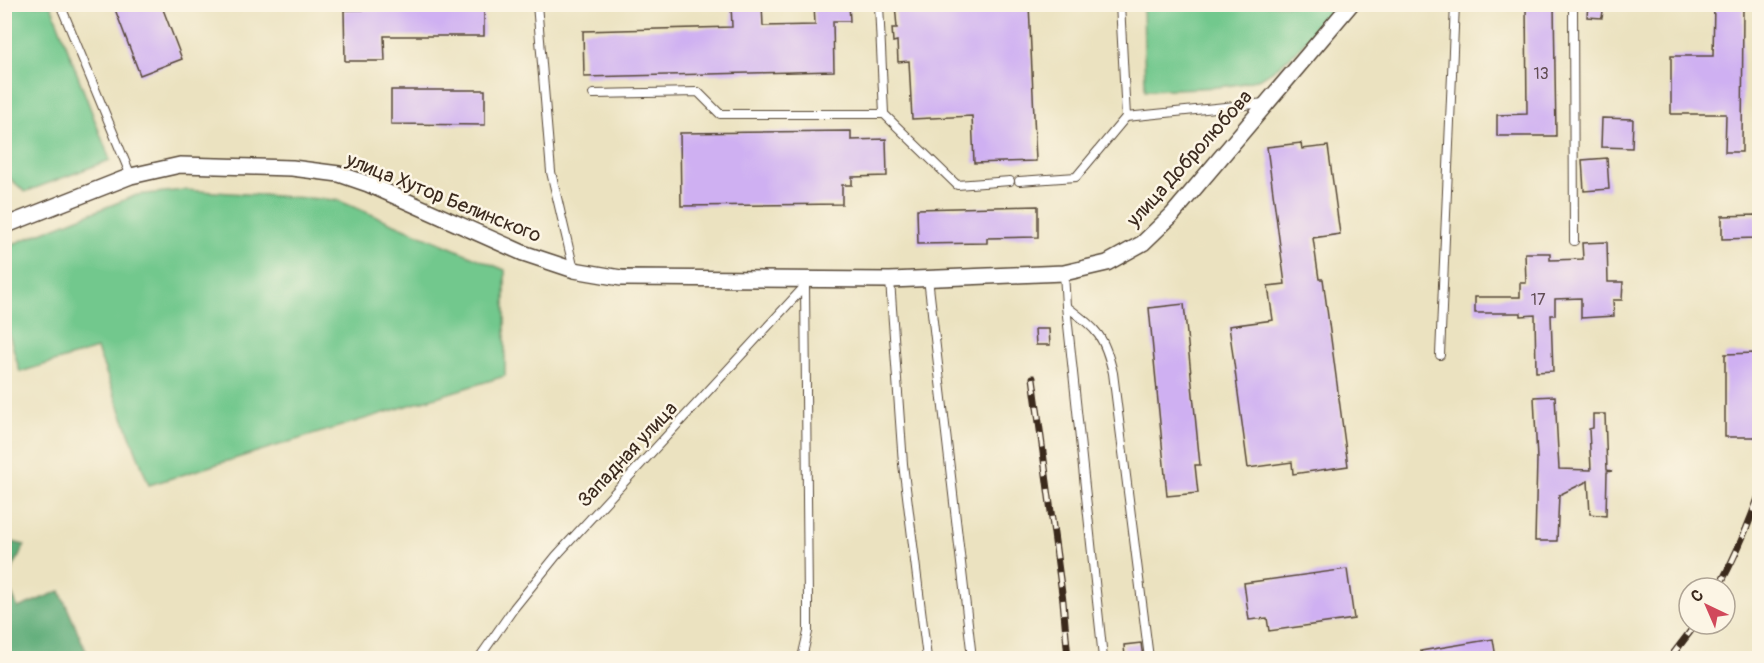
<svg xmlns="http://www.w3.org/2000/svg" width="1764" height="663" viewBox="0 0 1764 663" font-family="Pangolin,sans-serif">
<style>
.green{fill:#72c88d;stroke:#567956;stroke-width:1.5}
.forest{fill:#5dac78;stroke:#4c6b4b;stroke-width:1.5}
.building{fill:#cfb0f2}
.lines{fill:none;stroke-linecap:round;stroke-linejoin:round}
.service-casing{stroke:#554636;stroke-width:10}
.minor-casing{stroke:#554636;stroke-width:18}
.service{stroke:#fff;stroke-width:8}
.minor{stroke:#fff;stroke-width:15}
.rail-casing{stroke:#3b2a1e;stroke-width:7}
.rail{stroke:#fcf5e5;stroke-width:4.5;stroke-dasharray:14;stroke-linecap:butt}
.labels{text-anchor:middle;stroke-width:5;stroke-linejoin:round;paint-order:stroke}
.number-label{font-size:16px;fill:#604c53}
.street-label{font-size:20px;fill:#3b2a1e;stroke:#fcf5e5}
</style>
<rect width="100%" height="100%" fill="#fcf5e5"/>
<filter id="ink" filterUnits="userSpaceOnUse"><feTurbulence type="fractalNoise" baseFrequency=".0167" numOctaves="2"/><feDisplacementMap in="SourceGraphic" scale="12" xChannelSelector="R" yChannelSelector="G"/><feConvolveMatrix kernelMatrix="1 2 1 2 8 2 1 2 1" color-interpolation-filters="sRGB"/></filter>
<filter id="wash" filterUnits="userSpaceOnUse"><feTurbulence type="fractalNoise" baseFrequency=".008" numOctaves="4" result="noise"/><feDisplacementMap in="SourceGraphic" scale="24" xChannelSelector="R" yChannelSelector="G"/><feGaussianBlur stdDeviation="1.35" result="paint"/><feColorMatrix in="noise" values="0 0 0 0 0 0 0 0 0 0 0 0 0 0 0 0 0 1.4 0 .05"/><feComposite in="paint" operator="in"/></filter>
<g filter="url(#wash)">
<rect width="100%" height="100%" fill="#ebe2c0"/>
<g class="green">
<polygon points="4,5 51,5 110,160 25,192 5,174"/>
<path d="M 1143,5 L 1143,4 L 1338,5 C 1315,29 1294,59 1264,76 C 1239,90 1180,88 1149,90 L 1145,90 Z"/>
<polygon points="184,190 337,200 505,270 505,376 149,485 97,349 20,372 5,320 5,247 137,195"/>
</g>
<polygon class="forest" points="4,540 25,545 6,581 18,608 60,591 89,658 5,658"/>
<g id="blocks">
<g class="building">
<polygon points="113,4 161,4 182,59 140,75"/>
<polygon points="398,4 484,4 484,36 384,36 385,61 345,61 344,10 398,9"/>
<polygon points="731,4 762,4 763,26 815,25 814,4 849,4 850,21 833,21 834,71 584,77 583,31 732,27"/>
<polygon points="895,4 1029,4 1036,161 974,163 972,116 912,119 909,61 898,62 897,41 893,42 892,28 897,28"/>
<polygon points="1526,4 1554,4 1556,136 1497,136 1497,115 1527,114"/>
<polygon points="1588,4 1604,4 1602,18 1587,17"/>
<polygon points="1714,4 1743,4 1742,152 1725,152 1726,114 1671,114 1671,56 1713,56"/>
<polygon points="391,90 485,90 485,125 391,124"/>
<polygon points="1602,118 1633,119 1632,148 1601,147"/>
<polygon points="851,131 851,140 886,139 887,176 852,177 852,185 842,185 842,204 681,206 680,133"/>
<polygon points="1301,143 1302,149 1328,146 1340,234 1313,238 1319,279 1323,279 1348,466 1293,474 1292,462 1248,468 1229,326 1273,320 1268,286 1285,284 1267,147"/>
<polygon points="1607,158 1609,189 1584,191 1582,160"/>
<polygon points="1038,206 1038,237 987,238 987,243 918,244 917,209"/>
<polygon points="1756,215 1757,238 1722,239 1722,216"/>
<polygon points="1607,242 1608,282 1623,282 1622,300 1613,300 1614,316 1581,318 1581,298 1555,299 1555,315 1551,315 1553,371 1536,372 1535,315 1521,316 1521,313 1475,313 1475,297 1520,297 1520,283 1526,283 1525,253 1550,253 1550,260 1583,259 1582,243"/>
<polygon points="1184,304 1200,465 1195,465 1198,493 1167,496 1149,308"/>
<polygon points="1035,329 1049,329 1050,345 1036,345"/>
<polygon points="1756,353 1757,437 1725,437 1725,354"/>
<polygon points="1555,396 1559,469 1591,470 1589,429 1593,428 1593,414 1605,414 1607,470 1612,471 1607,472 1606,516 1590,514 1588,481 1559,495 1557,541 1535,541 1537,459 1534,397"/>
<polygon points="1347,569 1354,619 1269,631 1267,618 1249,620 1244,583"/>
<polygon points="1493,639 1496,658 1421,658 1421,651"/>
<polygon points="1141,643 1143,658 1125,658 1124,645"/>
</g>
</g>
</g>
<g filter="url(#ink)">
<use href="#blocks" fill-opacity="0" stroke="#554636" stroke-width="1.5"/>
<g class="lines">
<g class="service-casing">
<g id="service">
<polyline points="60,4 131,176"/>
<polyline points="537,4 551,172 574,270"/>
<polyline points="879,4 884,114 957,185 1010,181"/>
<polyline points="1120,4 1126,117 1265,103"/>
<polyline points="1573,4 1574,241"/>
<polyline points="593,94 698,92 720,114 884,114"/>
<polyline points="1019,181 1076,177 1126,117"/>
<path d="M 1064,273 L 1066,306 C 1097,330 1104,334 1113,373 L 1149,658"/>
<polyline points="928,278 972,658"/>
<polyline points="890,280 903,464 927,658"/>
<polyline points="1066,306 1103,658"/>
<polyline points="1440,355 1455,4"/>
<polyline points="479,658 514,608 556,556 805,286 805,279"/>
<polyline points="802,658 808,632 808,601 805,286"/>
</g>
</g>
<g class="minor-casing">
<polyline id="minor" points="4,226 131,176 180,165 292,168 339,174 368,184 523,253 574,270 621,278 890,280 1064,273 1107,263 1143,243 1172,215 1351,4"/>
</g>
<use href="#service" class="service"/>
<use href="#minor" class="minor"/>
<g class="rail-casing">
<g id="rail">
<polyline points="1033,378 1063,601 1068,658"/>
<path d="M 1718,588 C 1735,558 1748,526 1760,493"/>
<polyline points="1670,658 1696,624"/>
</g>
</g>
<use href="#rail" class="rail"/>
</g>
</g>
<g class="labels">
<g class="number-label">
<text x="1541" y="79">13</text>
<text x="1538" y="305">17</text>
</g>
<g class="street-label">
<text transform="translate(1189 158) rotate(-48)" y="7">улица Добролюбова</text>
<text transform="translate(444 197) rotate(22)" y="7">улица Хутор Белинского</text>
<text transform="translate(627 454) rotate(-47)" y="7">Западная улица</text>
</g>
</g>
<rect width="1764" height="663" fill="none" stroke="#fcf5e5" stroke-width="24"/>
<g transform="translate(1707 606) rotate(316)"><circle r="28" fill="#fcf5e5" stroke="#afa495" stroke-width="1.5"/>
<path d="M0-4.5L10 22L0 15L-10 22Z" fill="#d1495b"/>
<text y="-9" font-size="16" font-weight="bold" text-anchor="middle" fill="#3b2a1e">С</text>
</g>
</svg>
